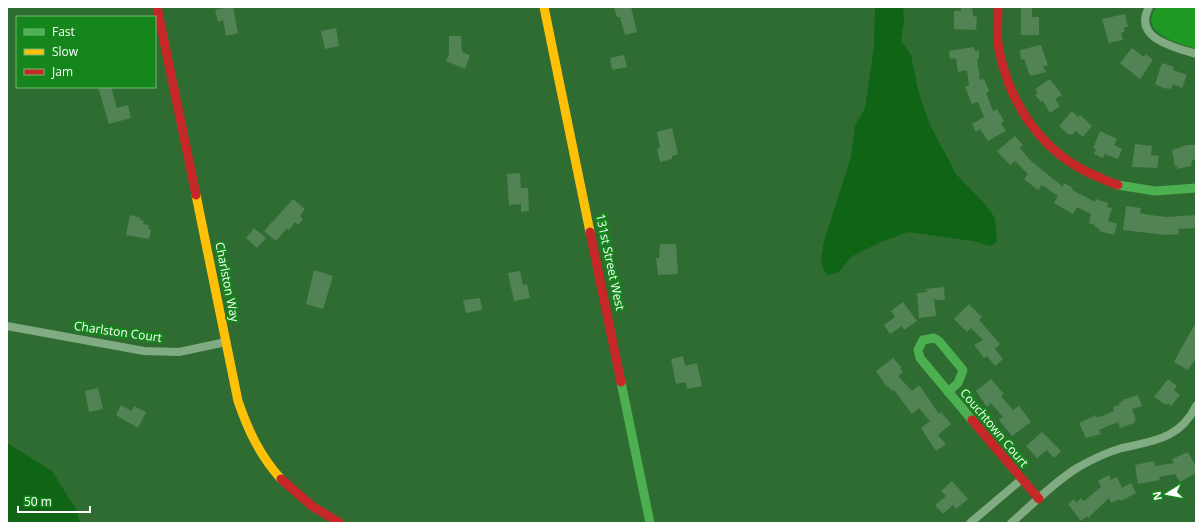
<svg xmlns="http://www.w3.org/2000/svg" width="1203" height="530" viewBox="0 0 1203 530" font-family="'Open Sans',sans-serif">
<style>
.green{fill:#1f9924}
.water{fill:#106415}
.building{fill:#528355}
.lines{fill:none;stroke-linecap:round;stroke-linejoin:round}
.street{stroke:#81ac83;stroke-width:8}
.fast{stroke:#4caf50;stroke-width:9}
.slow{stroke:#ffc107;stroke-width:9}
.jam{stroke:#c62828;stroke-width:9}
.labels{text-anchor:middle;stroke-width:4;stroke-linejoin:round;paint-order:stroke}
.street-label{font-size:12px;fill:#fff;stroke:#15861b}
</style>
<rect width="100%" height="100%" fill="#2f6c32"/>
<path class="green" d="M 1157,7 L 1196,7 L 1196,49 C 1179,43 1136,33 1157,7 Z"/>
<g class="water">
<polygon points="875,7 903,7 904,23 901,41 911,55 918,90 929,123 956,174 985,204 995,218 997,242 990,246 973,241 908,232 879,243 851,257 839,272 828,275 824,271 821,259 824,241 851,157 855,126 865,108 874,46"/>
<polygon points="9,444 52,471 76,509 80,523 7,523 7,445"/>
</g>
<g class="building">
<polygon points="228,7 233,7 238,33 226,36 223,20 218,22 215,10"/>
<polygon points="614,7 631,7 637,32 625,35 620,17 617,17"/>
<polygon points="961,7 972,7 973,16 977,17 976,30 954,29 954,11 961,11"/>
<polygon points="1021,8 1032,8 1032,17 1039,17 1039,35 1021,35"/>
<polygon points="1125,14 1128,27 1124,27 1125,32 1121,33 1123,40 1109,43 1102,19"/>
<polygon points="336,28 339,46 325,49 321,31"/>
<polygon points="449,36 461,36 462,52 470,55 465,69 446,61 449,54"/>
<polygon points="1041,45 1048,65 1043,67 1046,72 1030,76 1024,59 1021,60 1020,50"/>
<polygon points="974,47 975,51 979,50 979,59 977,59 980,80 984,79 989,91 986,93 993,111 997,109 1004,121 1001,123 1006,131 988,141 980,129 976,132 972,124 984,117 978,102 972,104 965,87 969,85 967,70 958,72 956,58 950,59 949,51"/>
<polygon points="1132,48 1144,57 1146,54 1153,60 1140,79 1120,63"/>
<polygon points="624,55 627,67 612,70 610,58"/>
<polygon points="1162,63 1174,67 1173,70 1187,75 1182,88 1173,84 1171,89 1167,88 1166,89 1155,84"/>
<polygon points="1050,79 1062,95 1055,99 1060,106 1050,113 1043,101 1041,102 1035,95 1038,93 1035,89"/>
<polygon points="98,87 111,87 117,108 128,105 131,118 109,124"/>
<polygon points="1072,111 1078,117 1080,115 1092,126 1083,137 1076,131 1072,135 1070,134 1069,135 1059,126"/>
<polygon points="672,128 678,154 672,156 672,159 660,162 657,149 660,148 657,132"/>
<polygon points="1100,131 1117,139 1114,145 1122,149 1118,159 1105,154 1103,158 1094,154 1096,149 1093,148"/>
<polygon points="1015,136 1023,145 1020,148 1030,160 1063,187 1064,183 1073,188 1072,190 1095,202 1096,199 1108,203 1107,207 1112,208 1108,221 1117,224 1114,235 1099,231 1100,229 1095,227 1095,225 1089,223 1091,214 1077,207 1073,214 1054,203 1058,196 1042,185 1038,190 1024,179 1028,174 1015,161 1010,165 997,151"/>
<polygon points="1135,144 1152,146 1151,155 1159,156 1157,168 1132,167"/>
<polygon points="1187,145 1196,145 1196,159 1192,160 1191,166 1177,169 1177,166 1175,166 1172,150"/>
<polygon points="520,173 521,188 528,188 529,211 521,212 521,204 509,205 507,174"/>
<polygon points="293,199 305,209 300,216 303,219 298,225 295,222 289,230 287,228 276,241 264,231"/>
<polygon points="1126,206 1141,208 1140,213 1149,215 1167,217 1196,215 1196,228 1178,229 1179,234 1165,235 1123,230"/>
<polygon points="130,215 141,218 140,220 144,221 143,224 149,225 148,229 151,230 149,239 126,235"/>
<polygon points="254,228 266,238 257,248 246,238"/>
<polygon points="660,244 676,244 678,274 658,275 656,258 659,258"/>
<polygon points="314,270 333,276 323,309 306,304"/>
<polygon points="520,271 523,285 527,284 530,298 514,301 508,273"/>
<polygon points="944,287 945,300 936,300 934,298 936,316 919,318 917,293 928,292 925,289"/>
<polygon points="480,298 482,310 466,313 463,300"/>
<polygon points="903,302 917,321 904,330 902,326 890,334 884,325 895,317 891,311"/>
<polygon points="969,304 982,317 979,320 1000,344 995,349 1003,359 995,366 987,356 984,358 974,345 983,340 971,328 967,332 954,319"/>
<polygon points="1196,322 1196,358 1188,370 1174,362"/>
<polygon points="683,356 685,366 697,363 702,386 687,389 686,382 676,384 671,359"/>
<polygon points="893,358 902,368 900,369 903,372 898,376 912,391 919,385 939,414 941,412 951,424 938,435 946,444 936,451 921,428 930,421 919,408 912,414 894,390 892,391 888,386 887,387 876,371"/>
<polygon points="991,379 1004,394 1001,396 1013,410 1019,406 1031,422 1012,436 999,420 1003,417 991,403 987,407 976,391"/>
<polygon points="1168,379 1177,386 1174,390 1180,395 1171,406 1168,403 1166,405 1154,397"/>
<polygon points="98,388 103,409 89,412 85,391"/>
<polygon points="1138,395 1142,406 1132,409 1136,420 1134,421 1134,423 1120,428 1118,422 1099,430 1101,434 1086,438 1079,423 1096,415 1097,418 1114,411 1113,407 1119,405 1119,403 1124,401 1123,400"/>
<polygon points="121,405 131,411 134,406 146,412 138,428 116,415"/>
<polygon points="1042,432 1061,451 1054,458 1047,450 1037,458 1026,446"/>
<polygon points="1188,452 1196,467 1196,473 1180,482 1175,474 1159,477 1160,480 1138,484 1135,465 1154,461 1155,466 1174,463 1172,459"/>
<polygon points="1109,475 1111,480 1117,477 1122,488 1131,483 1136,493 1121,501 1120,499 1111,503 1109,498 1088,518 1087,516 1081,521 1068,504 1074,499 1076,503 1081,498 1084,501 1101,487 1098,481"/>
<polygon points="952,481 968,499 956,509 953,505 943,514 935,505 946,496 941,491"/>
</g>
<g class="lines">
<g class="street">
<path d="M 1149,7 C 1132,39 1175,47 1196,54"/>
<polyline points="7,326 144,351 179,352 226,342"/>
<polyline points="970,523 1022,479"/>
<path d="M 1011,523 C 1033,504 1053,483 1077,468 C 1091,460 1107,452 1122,448 C 1153,441 1180,439 1196,406"/>
</g>
<g class="fast">
<polyline points="1118,185 1155,191 1196,188"/>
<polyline points="621,382 650,523"/>
<polyline points="948,392 958,383 963,370 939,341 934,338 923,340 918,350 920,358 972,420"/>
</g>
<g class="slow">
<polyline points="544,7 590,232"/>
<path d="M 196,195 L 238,401 C 248,430 260,456 281,479"/>
</g>
<g class="jam">
<polyline points="157,7 196,195"/>
<path d="M 998,7 C 998,21 996,36 999,50 C 1010,105 1043,154 1096,176 C 1103,179 1111,183 1118,185"/>
<polyline points="590,232 621,382"/>
<polyline points="972,420 1039,499"/>
<polyline points="281,479 312,506 340,523"/>
</g>
</g>
<g class="labels">
<g class="street-label">
<text transform="translate(610 262) rotate(78)" y="4">131st Street West</text>
<text transform="translate(227 282) rotate(79)" y="4">Charlston Way</text>
<text transform="translate(118 332) rotate(8)" y="4">Charlston Court</text>
<text transform="translate(994 428) rotate(50)" y="4">Couchtown Court</text>
</g>
</g>
<rect width="1203" height="530" fill="none" stroke="#ffffff" stroke-width="16"/>
<rect x="16" y="16" width="140" height="72" fill="#15861b" stroke="#73b676"/>
<rect x="24" y="29" width="20" height="6" fill="#4caf50" stroke="#73b676"/>
<text x="52" y="36" font-size="12" fill="#ffffff">Fast</text>
<rect x="24" y="49" width="20" height="6" fill="#ffc107" stroke="#73b676"/>
<text x="52" y="56" font-size="12" fill="#ffffff">Slow</text>
<rect x="24" y="69" width="20" height="6" fill="#c62828" stroke="#73b676"/>
<text x="52" y="76" font-size="12" fill="#ffffff">Jam</text>
<g transform="translate(1167 494) rotate(259)" stroke="#15861b" stroke-width="3" paint-order="stroke">
<path d="M0-3L7 15L0 10L-7 15Z" fill="#ffffff"/>
<text y="-6" font-size="11" font-weight="bold" text-anchor="middle" fill="#ffffff">N</text>
</g>
<path d="M18 506v6h72v-6" fill="none" stroke="#ffffff" stroke-width="2"/>
<text x="24" y="506" font-size="12" fill="#ffffff" stroke="#15861b" stroke-width="3" paint-order="stroke">50 m</text>
</svg>
